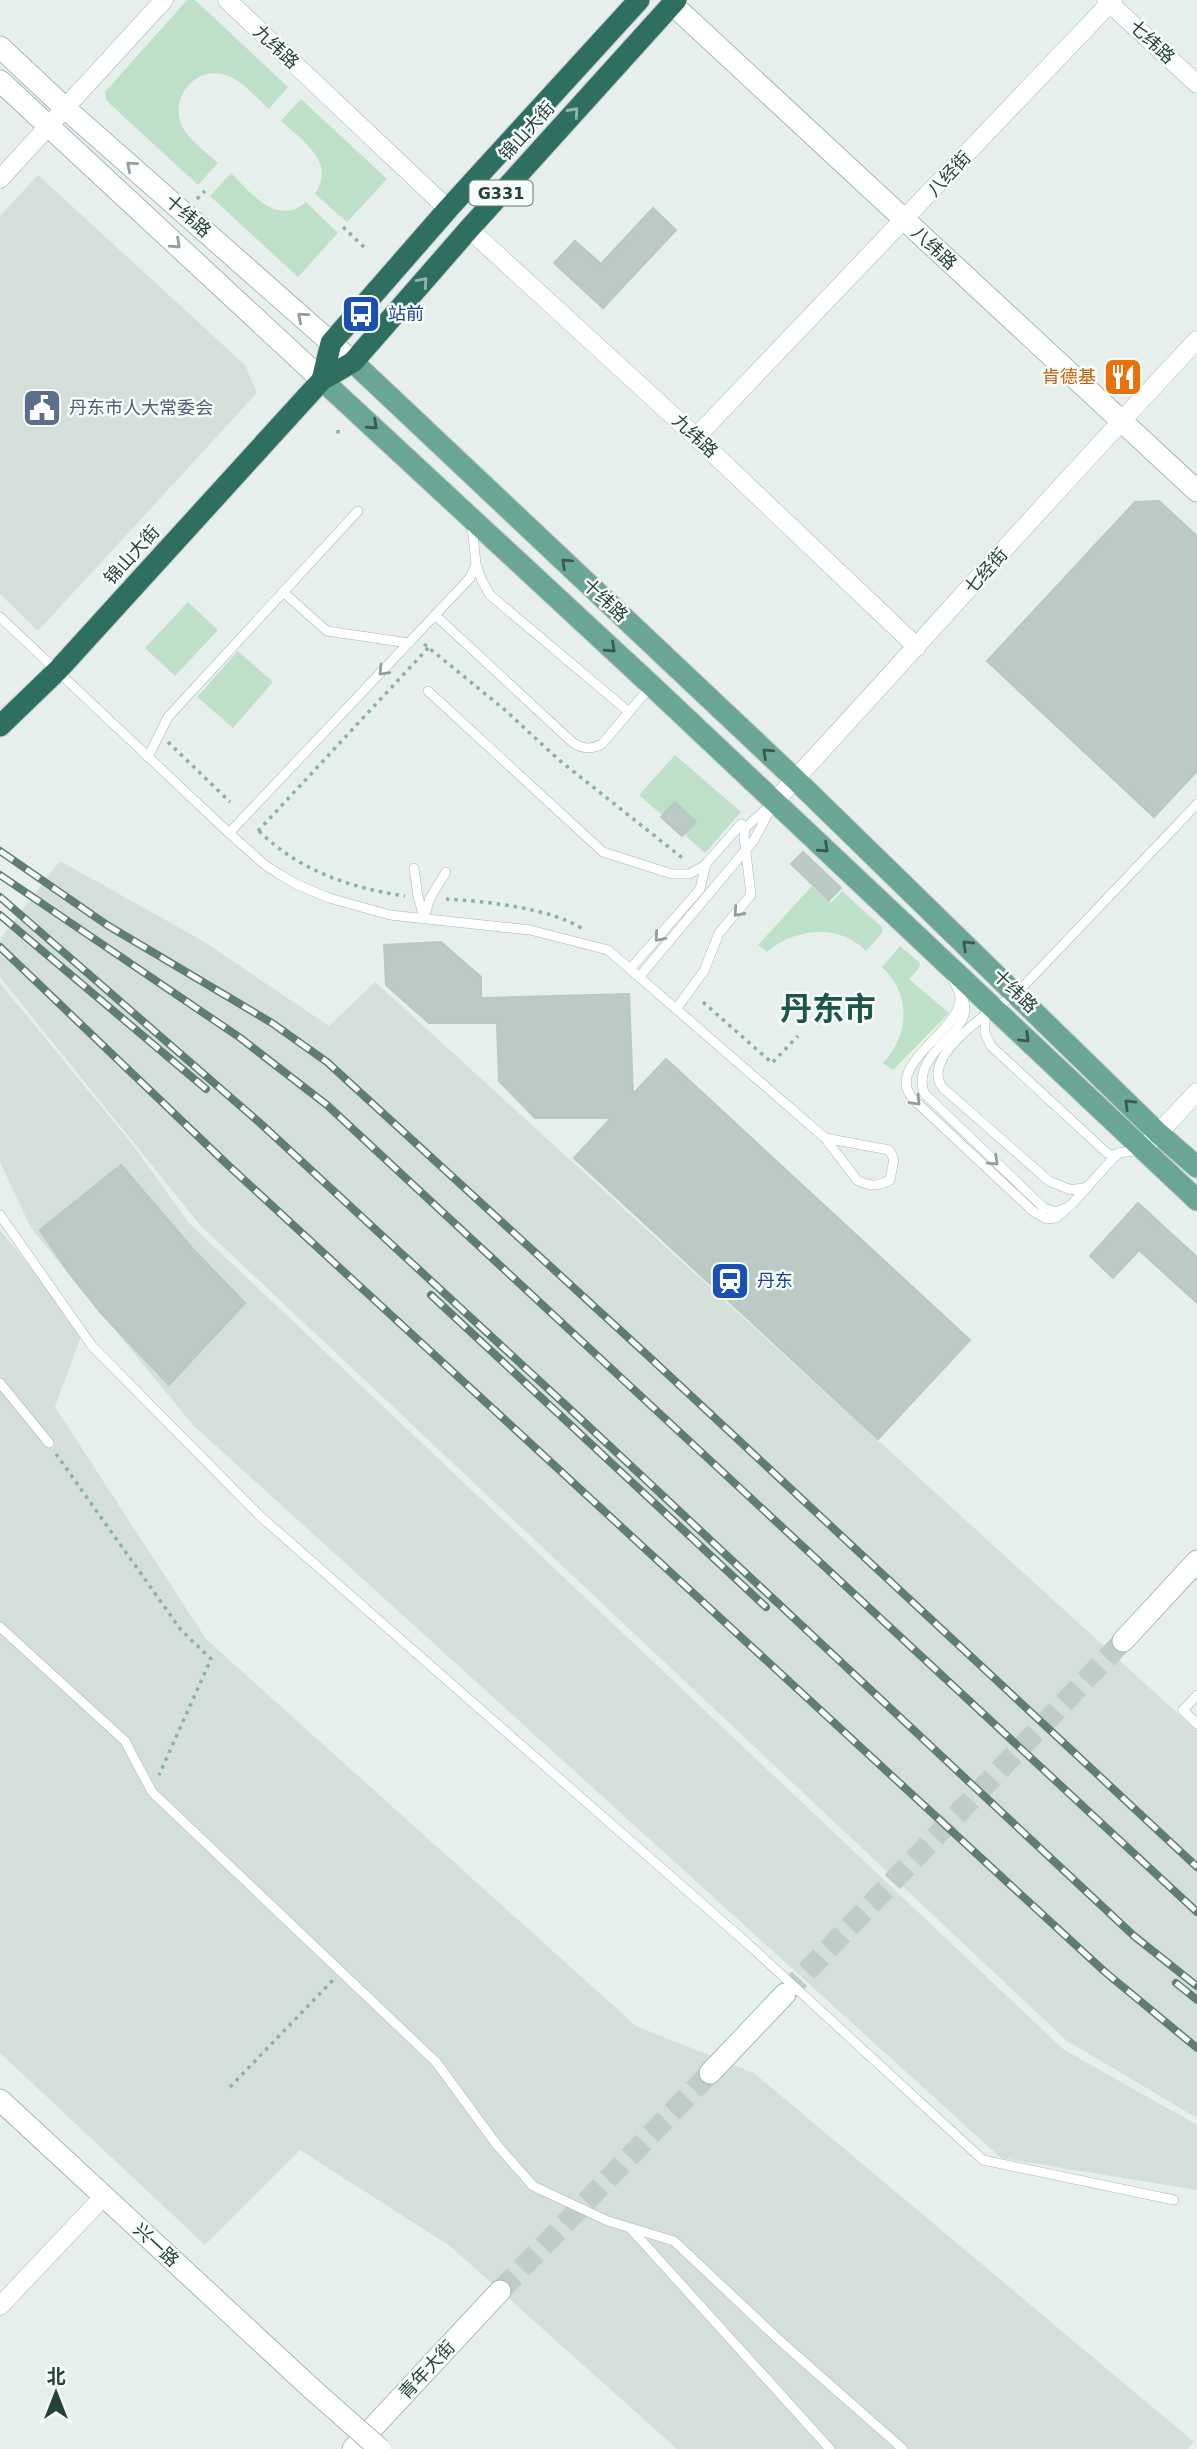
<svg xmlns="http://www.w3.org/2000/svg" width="1197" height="2449" viewBox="0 0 1197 2449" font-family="'DejaVu Sans','Noto Sans SC',sans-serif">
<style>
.built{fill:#d4dfda}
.green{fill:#bfe0c8}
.building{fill:#bbcac4;stroke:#b8c9c2;stroke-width:2}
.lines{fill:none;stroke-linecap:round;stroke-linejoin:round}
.secondary-tunnel{stroke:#bfccc8;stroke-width:21;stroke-dasharray:21 10;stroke-linecap:butt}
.lane-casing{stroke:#a8b8b2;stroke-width:10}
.street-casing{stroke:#a8b8b2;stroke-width:19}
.secondary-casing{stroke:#a4bbb3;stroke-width:23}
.primary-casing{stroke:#c2cac8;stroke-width:23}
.highway-casing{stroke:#c2cac8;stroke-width:23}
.path{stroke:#86b3a5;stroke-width:3.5;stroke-dasharray:3.5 5;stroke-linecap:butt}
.lane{stroke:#fff;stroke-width:9}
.street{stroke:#fff;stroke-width:18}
.secondary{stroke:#fff;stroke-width:21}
.primary{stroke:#6aa596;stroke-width:21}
.highway{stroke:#2f6f62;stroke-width:21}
.rail-casing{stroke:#5f7d75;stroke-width:8}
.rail{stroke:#f7fbf9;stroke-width:5;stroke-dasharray:16;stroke-linecap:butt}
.secondary-bridge-casing{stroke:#a4bbb3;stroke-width:23;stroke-linecap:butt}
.secondary-bridge{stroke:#fff;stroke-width:21}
.oneway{stroke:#93b5ae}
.oneway2{stroke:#92a09c}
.oneway3{stroke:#365b51}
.labels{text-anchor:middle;stroke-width:5;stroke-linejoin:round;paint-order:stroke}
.shield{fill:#f7fbf9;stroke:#637a73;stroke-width:2}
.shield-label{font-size:16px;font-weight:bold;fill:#24423a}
.street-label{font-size:18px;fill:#24423a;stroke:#f7fbf9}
.transit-label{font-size:18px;fill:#164399;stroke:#f7fbf9;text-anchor:start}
.food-label{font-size:18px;fill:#c56008;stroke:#f7fbf9;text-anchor:end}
.service-label{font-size:18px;fill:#4e5e75;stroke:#f7fbf9;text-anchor:start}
.town-label{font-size:32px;font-weight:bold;fill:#1f5548;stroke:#f7fbf9}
</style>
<rect width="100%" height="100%" fill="#e6efeb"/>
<g class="built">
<polygon points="38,175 245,365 257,393 38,631 0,594 0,216"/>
<polygon points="60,861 203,941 329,1026 375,982 1197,1731 1197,2118 1067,2041 200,1225 0,977 0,939"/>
<polygon points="0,983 132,1144 189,1223 1063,2049 1197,2125 1197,2190 1001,2158 193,1425 31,1228 0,1162"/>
<polygon points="0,1230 83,1331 55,1407 206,1639 636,2026 754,2073 1194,2442 1187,2449 677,2449 450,2246 300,2150 205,2245 0,2053"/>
</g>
<g class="green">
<path d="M 187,0 L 195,0 L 288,87 L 269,109 C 256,98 242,80 226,75 C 194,65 168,100 183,128 C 191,142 207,153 218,163 L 198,185 L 110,104 L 106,99 L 105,92 Z"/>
<path d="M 301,99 L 387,179 L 347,222 L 315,194 C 337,163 302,140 281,121 Z"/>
<path d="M 231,173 C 251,193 277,227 306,202 L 338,233 L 298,277 L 210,196 Z"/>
<polygon points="188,602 218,630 175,676 145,648"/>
<polygon points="238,651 273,682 233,728 197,697"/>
<polygon points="675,755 741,812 705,853 684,834 696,822 675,803 662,815 639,795"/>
<path d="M 812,886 L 831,903 L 842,891 L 883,928 L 882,933 L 866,951 C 839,923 794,928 767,952 L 758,945 Z"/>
<path d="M 900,946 L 920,963 L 919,968 L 909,979 L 949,1013 L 893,1070 L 883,1063 C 910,1034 911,994 882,967 Z"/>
</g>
<g class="building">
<polygon points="653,208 676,230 603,308 554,263 575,241 601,264"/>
<polygon points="1159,501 1197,536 1197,771 1154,817 987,661 1135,502"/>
<polygon points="675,802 696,822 682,836 661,817"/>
<polygon points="803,852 841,888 829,900 791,864"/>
<polygon points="441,942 481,977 481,998 629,994 633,1094 666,1059 970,1340 878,1439 574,1158 611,1118 535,1118 499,1081 497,1023 429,1023 386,985 384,945"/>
<polygon points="121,1165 192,1248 245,1303 169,1385 101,1313 69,1273 40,1230"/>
<polygon points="1138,1203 1197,1257 1197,1303 1139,1250 1113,1278 1090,1256"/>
</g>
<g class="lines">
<g class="secondary-tunnel">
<polyline points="785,1994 1123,1641"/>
<polyline points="500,2291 710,2073"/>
</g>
<g class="lane-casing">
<g id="lane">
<polyline points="476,565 482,581 490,595 629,712"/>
<polyline points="283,592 327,631 409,643"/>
<path d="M 435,615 L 571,741 C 580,749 591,750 602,744 L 651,686"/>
<polyline points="0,617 229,833 265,865 279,874 296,884 329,898 390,915 530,930 608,950 825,1138"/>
<polyline points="428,691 603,852 672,874 689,874 704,866 741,824 745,828"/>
<polyline points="148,757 168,717 358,511"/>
<polyline points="229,833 470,578 476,564 472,525"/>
<polyline points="414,868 418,897 424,917"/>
<polyline points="424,918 430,898 446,872"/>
<polyline points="631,968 700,889 706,864"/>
<polyline points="640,976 754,840 770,810"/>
<path d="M 952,978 C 955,984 960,991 960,998 C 961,1031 883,1065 913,1099 L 1034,1212 L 1047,1219 L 1056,1218 L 1071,1205 L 1118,1153 L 1140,1150"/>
<path d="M 962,997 C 980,1032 910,1048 924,1093 L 1044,1208 L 1057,1212 L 1065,1208"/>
<polyline points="676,1009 704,971 719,933 751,895 744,836 745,828 774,802"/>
<polyline points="985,1015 985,1033 991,1046 1107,1153 1116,1156"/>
<path d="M 825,1138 L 889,1150 L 894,1159 L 890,1180 C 878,1187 868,1186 857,1180 Z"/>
<path d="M 1088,1187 L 1071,1190 L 1049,1181 L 943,1088 C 918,1057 994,1008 1017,993 L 1197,804"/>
<polyline points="0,1215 92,1346 260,1516 748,1944 983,2160 1174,2200"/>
<polyline points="0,1383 49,1443"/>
<polyline points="0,1627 125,1741 152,1792 436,2062 497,2145 533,2186 608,2221 674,2241 776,2337 903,2449"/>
<polyline points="1197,1695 1183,1710 1197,1724"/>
<polyline points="631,2229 830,2449"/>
</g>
</g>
<g class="street-casing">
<g id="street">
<polyline points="227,0 448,209"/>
<polyline points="1106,0 1197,84"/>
<polyline points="0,179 164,0"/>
<polyline points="469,229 696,437 917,647"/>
<polyline points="696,437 1113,0"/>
<path d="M 774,802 C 916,648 1054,492 1197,340"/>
<polyline points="1150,1142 1197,1092"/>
<polyline points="0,2306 104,2196"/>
</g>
</g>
<g class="secondary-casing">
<g id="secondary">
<polyline points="672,4 1197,491"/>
<polyline points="0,47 65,108 353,362"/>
<polyline points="0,81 322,380"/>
<polyline points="1123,1641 1197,1561"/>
<polyline points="710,2073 785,1994"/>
<polyline points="0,2100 312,2389"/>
<polyline points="353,2449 500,2291"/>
</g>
</g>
<g class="primary-casing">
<g id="primary">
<polyline points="353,362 795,779 1158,1133 1197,1167"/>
<polyline points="322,380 651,685 1197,1200"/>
</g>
</g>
<g class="highway-casing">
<g id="highway">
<polyline points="322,380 331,343 448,209 639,0"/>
<polyline points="0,726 58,670 322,380 353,362 469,229 676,0"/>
</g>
</g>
<g class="path">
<polyline points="197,199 205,191"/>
<polyline points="343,227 366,249"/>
<polyline points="338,430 338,437"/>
<polyline points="424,644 505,710 559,760 685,860"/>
<polyline points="168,742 230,802"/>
<polyline points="258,831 429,647"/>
<path d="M 259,831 C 298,870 350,888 405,896"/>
<path d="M 446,899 C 483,901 553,908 584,930"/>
<polyline points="703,1002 772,1063 798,1036"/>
<polyline points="56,1454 181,1630 211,1659 159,1775"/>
<polyline points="230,2087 333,1980"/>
</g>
<use href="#lane" class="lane"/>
<use href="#street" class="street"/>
<use href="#secondary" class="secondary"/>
<use href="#primary" class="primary"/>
<use href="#highway" class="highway"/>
<g class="rail-casing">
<g id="rail">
<polyline points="0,851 107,925 272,1023 327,1062 645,1353 1197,1867"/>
<polyline points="0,875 239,1037 327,1105 1197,1912"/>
<polyline points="0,897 260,1123 584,1422 1134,1936 1197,1986"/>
<polyline points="0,915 206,1089"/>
<polyline points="0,947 229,1166 1105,1972 1197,2048"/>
<polyline points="431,1295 766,1607"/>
<polyline points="1176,1983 1197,2000"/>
</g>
</g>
<use href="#rail" class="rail"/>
<g class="secondary-bridge-casing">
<polyline id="secondary-bridge" points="312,2389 380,2449"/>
</g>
<use href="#secondary-bridge" class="secondary-bridge"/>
</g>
<defs><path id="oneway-chevron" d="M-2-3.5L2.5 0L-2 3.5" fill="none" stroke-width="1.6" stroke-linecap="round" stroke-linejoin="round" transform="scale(1.75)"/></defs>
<g class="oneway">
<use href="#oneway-chevron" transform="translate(574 112) rotate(-48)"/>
<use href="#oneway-chevron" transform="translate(423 282) rotate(-49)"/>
</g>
<g class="oneway2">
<use href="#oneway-chevron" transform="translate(131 166) rotate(-139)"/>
<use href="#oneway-chevron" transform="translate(176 244) rotate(43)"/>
<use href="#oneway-chevron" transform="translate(302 317) rotate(-139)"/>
<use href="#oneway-chevron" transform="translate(383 671) rotate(134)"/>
<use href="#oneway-chevron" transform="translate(738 912) rotate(132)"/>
<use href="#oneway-chevron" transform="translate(659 937) rotate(131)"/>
<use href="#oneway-chevron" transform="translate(916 1101) rotate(46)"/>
<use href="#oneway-chevron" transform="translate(994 1161) rotate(43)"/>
</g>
<g class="oneway3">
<use href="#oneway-chevron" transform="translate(373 425) rotate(43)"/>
<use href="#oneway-chevron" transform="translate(566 563) rotate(-137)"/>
<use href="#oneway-chevron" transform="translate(611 648) rotate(43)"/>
<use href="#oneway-chevron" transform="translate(767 753) rotate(-137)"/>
<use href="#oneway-chevron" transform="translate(824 848) rotate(43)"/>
<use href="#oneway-chevron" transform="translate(967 945) rotate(-136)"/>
<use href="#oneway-chevron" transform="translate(1025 1038) rotate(44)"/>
<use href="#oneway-chevron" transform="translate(1129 1104) rotate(-135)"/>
</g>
<defs>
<g id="bus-square" transform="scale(2.0125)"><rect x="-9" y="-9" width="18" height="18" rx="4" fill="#1a4fb4" stroke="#f7fbf9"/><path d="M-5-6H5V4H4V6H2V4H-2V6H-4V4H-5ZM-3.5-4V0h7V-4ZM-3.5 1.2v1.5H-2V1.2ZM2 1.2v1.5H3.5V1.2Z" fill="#fff"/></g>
<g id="restaurant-square" transform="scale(2.0125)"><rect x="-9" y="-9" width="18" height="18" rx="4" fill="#e8710a" stroke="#f7fbf9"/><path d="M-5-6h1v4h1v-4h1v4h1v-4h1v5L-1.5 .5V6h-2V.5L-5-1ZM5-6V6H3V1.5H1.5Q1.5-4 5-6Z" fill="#fff"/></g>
<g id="civic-square" transform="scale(2.0125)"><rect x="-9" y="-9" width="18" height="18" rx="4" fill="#5c6f8a" stroke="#f7fbf9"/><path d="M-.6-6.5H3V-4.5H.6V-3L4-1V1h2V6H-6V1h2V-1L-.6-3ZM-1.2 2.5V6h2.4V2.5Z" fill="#fff"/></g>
<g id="station-square" transform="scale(2.0125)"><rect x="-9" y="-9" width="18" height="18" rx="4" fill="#1a4fb4" stroke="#f7fbf9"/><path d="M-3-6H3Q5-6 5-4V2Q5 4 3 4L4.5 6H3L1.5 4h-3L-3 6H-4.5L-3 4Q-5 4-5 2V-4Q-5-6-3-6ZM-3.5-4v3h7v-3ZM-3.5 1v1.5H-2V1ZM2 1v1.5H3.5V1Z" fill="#fff"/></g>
</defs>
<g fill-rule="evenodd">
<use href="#bus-square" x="361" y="314"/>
<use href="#restaurant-square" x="1123" y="377"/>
<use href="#civic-square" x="42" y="408"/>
<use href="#station-square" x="730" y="1281"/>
</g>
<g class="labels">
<rect class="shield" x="469.5" y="180.5" width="63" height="25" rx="5"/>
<g class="shield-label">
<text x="501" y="199">G331</text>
</g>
<g class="street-label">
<text transform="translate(1152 42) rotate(43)" y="6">七纬路</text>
<text transform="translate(276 47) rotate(43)" y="6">九纬路</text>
<text transform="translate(527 131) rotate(-48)" y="6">锦山大街</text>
<text transform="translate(949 174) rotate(-47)" y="6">八经街</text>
<text transform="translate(188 216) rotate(41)" y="6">十纬路</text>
<text transform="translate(934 248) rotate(43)" y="6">八纬路</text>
<text transform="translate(695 436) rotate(43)" y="6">九纬路</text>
<text transform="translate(132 555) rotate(-48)" y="6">锦山大街</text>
<text transform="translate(986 571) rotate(-48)" y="6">七经街</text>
<text transform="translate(605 600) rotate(43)" y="6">十纬路</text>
<text transform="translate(1015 991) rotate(44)" y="6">十纬路</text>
<text transform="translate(156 2245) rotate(43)" y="6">兴一路</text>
<text transform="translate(427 2370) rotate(-47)" y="6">青年大街</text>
</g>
<g class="transit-label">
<text x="388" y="320">站前</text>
<text x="757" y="1287">丹东</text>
</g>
<g class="food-label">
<text x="1096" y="383">肯德基</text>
</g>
<g class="service-label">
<text x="69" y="414">丹东市人大常委会</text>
</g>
<g class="town-label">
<text x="828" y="1020">丹东市</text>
</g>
</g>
<g transform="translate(56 2393)" stroke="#f7fbf9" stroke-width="5" paint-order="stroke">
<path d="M0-5L12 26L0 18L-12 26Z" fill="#24423a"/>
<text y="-10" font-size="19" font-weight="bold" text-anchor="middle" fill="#24423a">北</text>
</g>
</svg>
